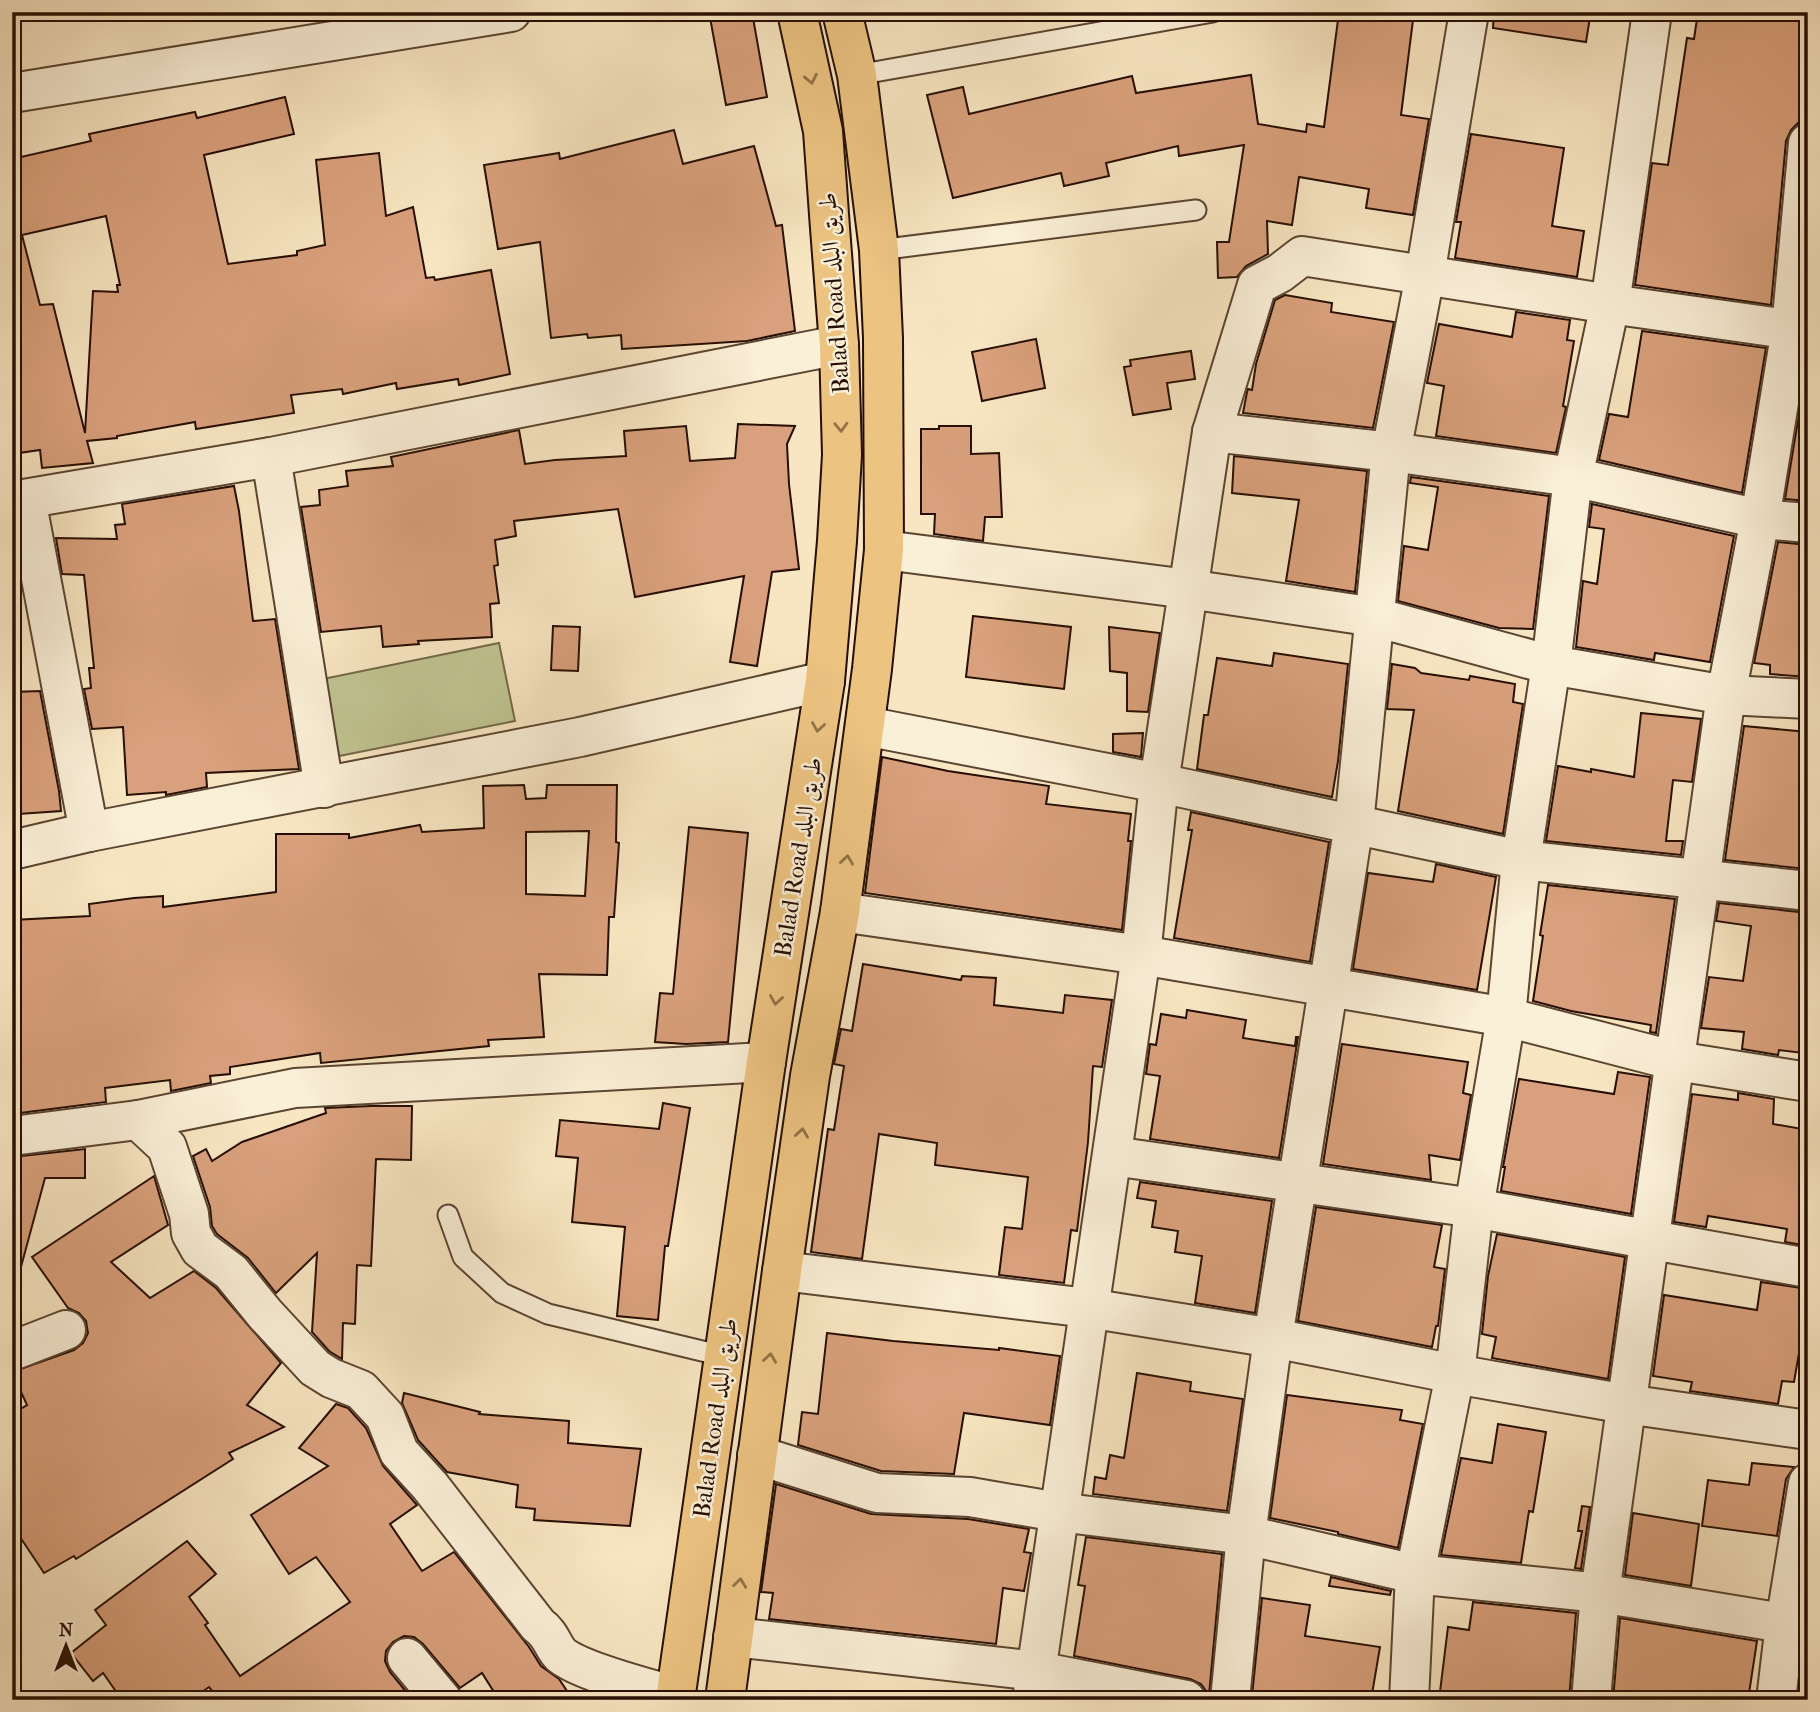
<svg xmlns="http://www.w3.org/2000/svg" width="1820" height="1712" viewBox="0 0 1820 1712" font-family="'IM FELL French Canon',Amiri,serif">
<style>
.green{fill:#c0c491;stroke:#746949;stroke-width:2}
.building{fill:#d8a07c;stroke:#270e01;stroke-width:2;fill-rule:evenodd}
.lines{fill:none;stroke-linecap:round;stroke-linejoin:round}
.service-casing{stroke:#5b4431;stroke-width:23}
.minor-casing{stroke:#5b4431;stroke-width:42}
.trunk-casing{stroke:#270e01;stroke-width:42}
.service{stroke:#faefd7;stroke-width:19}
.minor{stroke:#faefd7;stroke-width:38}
.trunk{stroke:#ecc381;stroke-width:38}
.oneway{stroke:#937247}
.labels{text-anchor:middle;stroke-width:5;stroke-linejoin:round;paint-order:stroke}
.street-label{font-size:24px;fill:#270e01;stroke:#faefd7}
</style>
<rect width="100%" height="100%" fill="#f8e6c2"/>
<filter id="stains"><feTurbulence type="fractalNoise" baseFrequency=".00286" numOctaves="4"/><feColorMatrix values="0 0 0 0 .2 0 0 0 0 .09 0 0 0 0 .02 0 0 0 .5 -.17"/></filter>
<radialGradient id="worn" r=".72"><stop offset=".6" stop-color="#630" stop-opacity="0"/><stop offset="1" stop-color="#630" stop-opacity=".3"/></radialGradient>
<polygon class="green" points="499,643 515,721 339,756 323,679"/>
<g class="building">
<polygon points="709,12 752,12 767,97 726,105"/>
<polygon points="1339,12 1414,12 1401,115 1429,119 1413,215 1366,208 1369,189 1299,177 1292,225 1267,221 1268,254 1246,266 1237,277 1218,278 1217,242 1229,242 1244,145 1179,156 1178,146 1106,163 1109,176 1064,186 1061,173 953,198 927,95 963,87 969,114 1132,76 1136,93 1251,75 1258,124 1306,132 1307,124 1324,127"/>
<polygon points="1494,12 1561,12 1590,17 1586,42 1493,28"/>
<polygon points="1698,12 1808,12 1808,122 1798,123 1791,130 1786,141 1771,305 1635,285 1652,163 1668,165 1687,38 1694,39"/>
<path d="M 285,97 L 294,134 L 204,155 L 228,264 L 297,255 L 297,251 L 325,245 L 316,160 L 379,153 L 386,216 L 413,207 L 426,278 L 434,277 L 435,280 L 491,270 L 510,374 L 459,385 L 458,379 L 397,389 L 396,383 L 343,394 L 342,389 L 291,395 L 294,413 L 196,429 L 195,422 L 117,436 L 117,438 L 87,441 L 93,463 L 42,468 L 40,450 L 12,454 L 12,159 L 91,141 L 89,134 L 195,112 L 197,118 ZM 106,216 L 120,285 L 117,285 L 118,292 L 93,291 L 85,433 L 53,304 L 40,305 L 22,235 Z"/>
<polygon points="674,130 683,164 754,146 776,226 782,225 795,331 747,341 622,349 621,335 588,338 587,334 551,338 540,242 498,249 484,165 559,153 560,159"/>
<polygon points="1471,134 1564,148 1552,226 1584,231 1577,277 1455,258 1461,222 1456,222"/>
<polygon points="1285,295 1332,303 1331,312 1394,322 1373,428 1243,413 1247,392 1248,389 1252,390 1256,364 1275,300"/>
<polygon points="1516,312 1570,320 1567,340 1574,341 1563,406 1566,407 1556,453 1436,436 1444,386 1427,383 1439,324 1512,337"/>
<polygon points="1642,331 1766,348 1742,493 1599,460 1609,414 1628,417"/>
<polygon points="1036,339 1045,388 982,401 972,352"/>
<polygon points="1191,351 1195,379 1167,383 1171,409 1133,415 1124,367 1131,366 1130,360"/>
<polygon points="1803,390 1808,391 1808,501 1785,499"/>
<polygon points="738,424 795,426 787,444 789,484 799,569 772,572 757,666 730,662 744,576 635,597 618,509 514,521 516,536 495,540 498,565 494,566 499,603 490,604 492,637 418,641 419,644 383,647 381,626 321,632 301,507 320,505 319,490 348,486 346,471 393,466 391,457 519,430 525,464 555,460 626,456 624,431 686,426 690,461 735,458"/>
<polygon points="939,426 971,426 971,454 999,453 1002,517 985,517 983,541 934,534 935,514 921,514 921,429 939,429"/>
<polygon points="1234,456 1367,471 1355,592 1286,581 1299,500 1232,493"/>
<polygon points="1411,477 1549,496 1533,629 1499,628 1398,601 1404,546 1428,550 1438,487 1410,483"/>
<polygon points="234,486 239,511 253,621 275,619 299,769 206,773 207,787 166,795 166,792 127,795 123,727 92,729 84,689 91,688 89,668 94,668 84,575 62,574 56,538 117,539 115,525 125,524 122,504"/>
<polygon points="1592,504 1734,536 1710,662 1655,653 1654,660 1576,647 1583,581 1597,584 1604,529 1589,527"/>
<polygon points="1778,542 1808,545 1808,677 1770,674 1770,665 1754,663"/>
<polygon points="973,616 1071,627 1064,689 966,677"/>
<polygon points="553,626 580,627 578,671 551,670"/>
<polygon points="1109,627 1160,633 1148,712 1127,711 1127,673 1110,671"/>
<polygon points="1274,653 1348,664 1338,761 1332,797 1197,769 1204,715 1208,715 1217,658 1272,666"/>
<polygon points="1392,664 1415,668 1421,673 1469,680 1470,676 1515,684 1513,702 1523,704 1503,834 1398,811 1414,710 1387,709"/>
<polygon points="40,691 59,791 61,811 19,814 15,766 12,766 12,692"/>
<polygon points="1641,713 1701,719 1692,782 1673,780 1666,841 1683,841 1681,855 1546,841 1558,766 1591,772 1591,769 1634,777"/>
<polygon points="1744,726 1808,732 1806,869 1725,860"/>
<polygon points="1143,733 1141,757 1113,752 1113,734"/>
<polygon points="882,757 948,771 1049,786 1046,804 1131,814 1128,841 1131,841 1122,930 865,893"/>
<path d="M 524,785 L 526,799 L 546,798 L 547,785 L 617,785 L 616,842 L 619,843 L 614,917 L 609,917 L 607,975 L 539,974 L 544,1037 L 488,1040 L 489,1046 L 321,1063 L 320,1053 L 230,1067 L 230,1074 L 210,1076 L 211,1083 L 171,1091 L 170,1080 L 105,1088 L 106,1102 L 12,1114 L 12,920 L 90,916 L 89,904 L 134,898 L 163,896 L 163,907 L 276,892 L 276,834 L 349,834 L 349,838 L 420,825 L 422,832 L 484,828 L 483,786 ZM 589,831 L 585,896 L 526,894 L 526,832 Z"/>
<polygon points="1191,812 1329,842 1310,962 1174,938 1192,830 1188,830"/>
<polygon points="689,827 748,833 728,1042 686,1044 655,1042 660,993 673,994"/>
<polygon points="1436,864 1496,877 1477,990 1353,969 1368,873 1433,882"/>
<polygon points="1548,885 1675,899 1656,1033 1650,1032 1651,1025 1571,1011 1533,1001 1543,936 1540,935"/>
<polygon points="1719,903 1808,913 1808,1018 1803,1053 1779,1050 1778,1055 1742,1049 1744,1032 1701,1028 1709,977 1743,981 1751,926 1716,921"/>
<polygon points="863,964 961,980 962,976 996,978 994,1005 1063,1013 1065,995 1112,1000 1102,1067 1093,1066 1088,1142 1077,1231 1071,1230 1064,1283 999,1275 1005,1227 1022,1229 1028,1177 935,1165 937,1143 879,1134 862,1259 811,1252 828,1129 834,1130 844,1066 834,1064 841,1029 852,1031"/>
<polygon points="1187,1010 1246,1020 1243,1038 1295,1046 1296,1037 1298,1037 1279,1158 1150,1139 1160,1076 1146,1074 1150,1044 1156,1045 1161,1014 1186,1018"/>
<polygon points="1342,1044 1468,1062 1463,1093 1471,1095 1460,1160 1429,1155 1431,1180 1323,1164"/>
<polygon points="1618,1072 1650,1077 1631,1214 1501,1191 1505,1167 1503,1167 1519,1079 1614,1094"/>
<polygon points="1738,1093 1774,1099 1773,1124 1808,1130 1808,1246 1785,1242 1787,1229 1708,1216 1706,1227 1674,1222 1692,1094 1738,1100"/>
<polygon points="663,1103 690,1108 668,1246 665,1246 658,1320 617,1316 625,1227 572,1222 578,1158 556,1156 560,1120 659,1129"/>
<polygon points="371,1106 412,1106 411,1160 376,1159 371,1266 357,1265 355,1324 343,1323 342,1359 329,1351 312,1332 317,1253 276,1293 248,1258 217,1234 212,1226 210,1207 193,1156 206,1149 212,1161 242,1142 326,1113 325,1108"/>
<polygon points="85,1149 85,1178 45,1178 21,1267 12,1266 12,1157"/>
<polygon points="154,1176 168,1225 111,1262 150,1298 194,1271 216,1288 281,1363 247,1405 284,1427 229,1453 233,1459 76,1559 74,1556 44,1573 12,1525 12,1414 27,1405 12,1372 74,1350 83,1343 88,1333 86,1321 79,1313 68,1308 32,1257"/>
<polygon points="1140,1182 1272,1201 1255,1313 1195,1303 1202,1256 1175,1252 1178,1231 1152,1227 1156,1201 1137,1198"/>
<polygon points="1316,1207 1442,1225 1434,1267 1445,1269 1438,1326 1436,1326 1432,1347 1298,1321"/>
<polygon points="1497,1234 1625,1257 1608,1379 1492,1358 1496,1337 1482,1334 1488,1276"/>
<polygon points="1761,1282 1808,1289 1808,1354 1799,1353 1794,1382 1782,1381 1778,1404 1690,1391 1692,1382 1653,1376 1664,1295 1757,1310"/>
<polygon points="827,1333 893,1341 999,1350 999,1348 1060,1356 1050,1425 964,1413 954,1474 881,1471 798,1445 802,1412 818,1414"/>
<polygon points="1137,1373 1191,1382 1190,1391 1243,1399 1227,1511 1093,1494 1095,1477 1106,1479 1110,1455 1124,1458"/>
<polygon points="404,1393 480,1412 479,1414 569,1421 568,1443 641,1449 630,1526 534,1520 535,1509 516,1507 518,1485 447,1472 418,1440 402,1403"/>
<polygon points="1287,1395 1402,1410 1400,1420 1423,1424 1398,1548 1338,1534 1338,1532 1270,1518"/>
<polygon points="336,1404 348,1408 366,1428 383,1466 417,1505 390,1524 422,1571 454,1552 529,1647 541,1666 559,1679 573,1700 499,1700 482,1673 460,1688 423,1644 414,1637 404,1636 393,1642 386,1651 385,1661 390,1672 413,1700 205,1700 214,1693 209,1687 191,1700 122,1700 103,1673 93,1681 71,1653 106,1625 95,1610 187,1541 216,1574 189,1597 208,1623 205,1625 240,1676 350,1602 316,1557 289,1574 251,1515 328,1466 299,1448"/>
<polygon points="1498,1424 1546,1432 1533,1512 1529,1511 1521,1563 1441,1555 1461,1458 1492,1463"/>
<polygon points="1752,1463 1794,1467 1786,1479 1777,1536 1702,1526 1708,1480 1749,1485"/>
<polygon points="776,1484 871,1514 968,1519 1029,1529 1024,1552 1031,1553 1024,1591 1003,1588 996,1644 769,1619 773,1593 761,1592"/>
<polygon points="1582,1506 1590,1507 1581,1569 1575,1568 1582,1531 1578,1531"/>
<polygon points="1633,1513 1699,1524 1691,1586 1625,1575"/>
<polygon points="1086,1537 1222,1554 1209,1695 1201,1684 1190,1679 1074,1656 1085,1586 1078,1585"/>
<polygon points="1331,1577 1391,1591 1390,1595 1329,1586"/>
<polygon points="1262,1598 1310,1605 1305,1636 1380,1647 1371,1700 1274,1700 1252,1696"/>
<polygon points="1473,1602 1576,1613 1569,1700 1439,1700 1448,1627 1469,1630"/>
<polygon points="1620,1618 1757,1641 1748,1700 1613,1700"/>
</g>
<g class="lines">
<g class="service-casing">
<g id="service">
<polyline points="857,75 1213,12"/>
<polyline points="879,250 1196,210"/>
<polyline points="448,1215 463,1257 502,1293 548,1314 723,1356"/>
</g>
</g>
<g class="minor-casing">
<g id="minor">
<polyline points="12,93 511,12"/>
<polyline points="1212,432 1391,452 1573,477 1760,519 1808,523"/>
<polyline points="271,457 324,788"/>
<polyline points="26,499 89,832"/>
<polyline points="12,501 271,457 839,345"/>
<polyline points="884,550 1188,589 1375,617 1551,665 1726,695 1808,699"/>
<polyline points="865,726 1159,783 1521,860 1808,891"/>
<polyline points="12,850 89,832 580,737 825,681"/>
<polyline points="840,912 1141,955 1506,1017 1676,1061 1808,1082"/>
<path d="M 138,1120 L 167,1147 L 189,1214 L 191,1233 L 200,1249 L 231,1272 L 265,1314 L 315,1368 L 331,1378 L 361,1390 L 385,1416 L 399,1452 L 430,1486 L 538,1625 C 552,1635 552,1646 561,1655 C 582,1672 648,1688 675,1696"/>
<polyline points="12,1136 138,1120 295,1088 766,1062"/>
<polyline points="1113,1156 1474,1208 1808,1268"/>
<polyline points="782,1271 1088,1308 1273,1338 1455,1374 1626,1404 1808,1430"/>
<polyline points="12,1351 66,1330"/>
<polyline points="757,1455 877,1493 970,1497 1058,1512 1246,1535 1415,1574 1600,1593 1808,1627"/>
<polyline points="733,1637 1037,1671 1186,1700"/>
<polyline points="407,1658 442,1700"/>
<polyline points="1032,1700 1141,955 1159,783 1212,432 1257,285 1280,273 1302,256 1610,304 1808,332"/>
<polyline points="1230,1700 1246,1535 1273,1338 1354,824 1391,452 1425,275 1469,12"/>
<polyline points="1409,1700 1415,1574 1455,1374 1474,1208 1506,1017 1521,860 1551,665 1573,477 1610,304 1652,12"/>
<polyline points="1591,1700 1600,1593 1726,695 1760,519 1791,329 1808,143"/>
<polyline points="1776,1700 1785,1624 1808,1483"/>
</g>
</g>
<g class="trunk-casing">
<g id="trunk">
<polyline points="675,1700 766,1062 825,681 837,541 842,455 839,345 830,228 823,131 797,12"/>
<polyline points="725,1700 782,1271 810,1076 840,912 872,669 884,550 883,338 879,250 857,75 842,12"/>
</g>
</g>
<use href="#service" class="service"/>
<use href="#minor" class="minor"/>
<use href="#trunk" class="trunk"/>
</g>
<defs><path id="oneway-chevron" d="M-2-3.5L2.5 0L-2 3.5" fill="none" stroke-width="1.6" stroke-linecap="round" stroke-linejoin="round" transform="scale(1.75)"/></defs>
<g class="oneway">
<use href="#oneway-chevron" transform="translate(811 79) rotate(78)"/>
<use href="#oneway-chevron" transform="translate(841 427) rotate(88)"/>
<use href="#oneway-chevron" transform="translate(818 727) rotate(99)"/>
<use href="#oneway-chevron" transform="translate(847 860) rotate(-82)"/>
<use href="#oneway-chevron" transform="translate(776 1000) rotate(99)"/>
<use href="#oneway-chevron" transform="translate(802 1133) rotate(-82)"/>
<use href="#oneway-chevron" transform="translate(770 1358) rotate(-82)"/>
<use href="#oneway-chevron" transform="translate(740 1583) rotate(-83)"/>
</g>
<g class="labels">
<g class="street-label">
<text transform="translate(834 293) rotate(-94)" y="8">Balad Road طريق البلد</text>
<text transform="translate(798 857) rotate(-81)" y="8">Balad Road طريق البلد</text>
<text transform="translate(715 1418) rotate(-82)" y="8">Balad Road طريق البلد</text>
</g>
</g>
<rect width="1820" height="1712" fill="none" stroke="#f8e6c2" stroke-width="42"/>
<rect x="14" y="14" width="1792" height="1684" fill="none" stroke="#270e01" stroke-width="3.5"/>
<rect x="21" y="21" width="1778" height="1670" fill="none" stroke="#270e01" stroke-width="2"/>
<g transform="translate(66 1646)" stroke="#faefd7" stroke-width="5" paint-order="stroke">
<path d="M0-5L12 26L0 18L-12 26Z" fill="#270e01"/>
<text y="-10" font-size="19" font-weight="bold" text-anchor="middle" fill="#270e01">N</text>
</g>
<rect width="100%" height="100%" filter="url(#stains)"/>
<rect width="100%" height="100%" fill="url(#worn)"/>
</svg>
